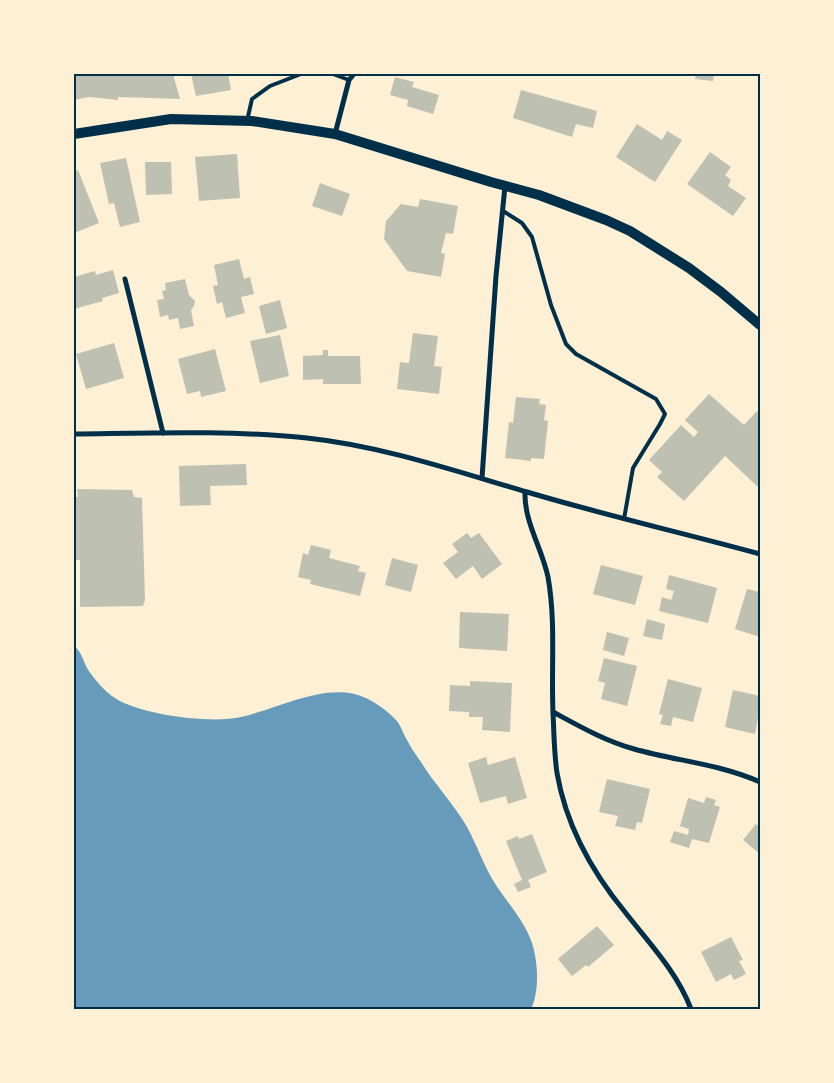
<svg xmlns="http://www.w3.org/2000/svg" width="834" height="1083" viewBox="0 0 834 1083" font-family="'Fira Sans Condensed',sans-serif">
<style>
.water{fill:#669bbc}
.building{fill:#bec0b2}
.lines{fill:none;stroke-linecap:round;stroke-linejoin:round}
.service{stroke:#003049;stroke-width:4}
.minor{stroke:#003049;stroke-width:5}
.secondary{stroke:#003049;stroke-width:10}
.neatline{fill:none;stroke:#003049;stroke-width:2}
</style>
<rect width="100%" height="100%" fill="#fdf0d5"/>
<path class="water" d="M 74,646 C 81,651 83,660 87,668 C 93,678 105,692 115,698 C 140,715 212,724 241,717 C 278,709 328,680 366,698 C 376,703 388,711 396,720 C 401,725 403,734 407,740 C 411,748 416,755 421,762 C 435,785 454,804 467,827 C 477,845 483,864 494,882 C 507,903 528,924 534,950 C 538,968 539,992 531,1009 L 74,1009 Z"/>
<g class="building">
<polygon points="74,74 173,74 180,99 118,97 118,100 89,97 74,100"/>
<polygon points="191,74 228,74 231,90 196,96"/>
<polygon points="696,74 714,74 713,81 695,79"/>
<polygon points="395,77 414,82 412,87 439,95 433,114 407,106 408,100 390,95"/>
<polygon points="521,90 597,111 593,128 576,124 572,137 513,118"/>
<polygon points="637,124 662,140 667,131 682,140 655,182 616,157"/>
<polygon points="710,152 731,167 725,175 731,180 728,186 746,198 733,216 687,184"/>
<polygon points="237,154 240,198 199,201 195,157"/>
<polygon points="126,158 140,222 120,227 114,203 109,204 100,163"/>
<polygon points="145,162 171,162 172,194 146,195"/>
<polygon points="78,170 99,223 74,233 74,172"/>
<polygon points="320,183 350,194 342,216 312,206"/>
<polygon points="420,199 458,206 453,234 446,233 441,253 445,254 441,277 407,271 384,239 386,221 401,204 418,207"/>
<polygon points="239,259 244,279 250,277 254,294 241,297 245,313 226,318 222,302 217,304 213,286 218,285 214,265"/>
<polygon points="113,270 119,293 102,298 103,301 74,309 74,277 95,271 96,275"/>
<polygon points="185,279 189,295 195,301 194,306 191,310 194,326 180,329 178,318 169,320 168,315 160,317 157,300 164,299 162,291 166,290 165,283"/>
<polygon points="280,300 287,328 266,334 259,306"/>
<polygon points="413,333 438,336 434,366 442,367 439,394 397,389 400,362 409,363"/>
<polygon points="280,335 289,376 260,383 250,341"/>
<polygon points="114,343 124,378 86,389 76,354"/>
<polygon points="215,349 226,391 201,397 200,391 187,394 178,359"/>
<polygon points="323,350 328,350 328,356 360,356 361,384 323,384 323,379 303,380 303,356 323,355"/>
<polygon points="709,394 744,425 757,411 760,414 760,489 725,456 684,501 657,477 662,472 649,460 681,425 694,437 698,432 685,420"/>
<polygon points="516,397 540,399 539,404 546,405 544,420 548,421 544,459 531,458 531,461 505,458 509,422 513,423"/>
<polygon points="246,464 247,485 210,486 211,505 180,506 179,466"/>
<polygon points="77,489 132,490 134,497 142,498 145,600 143,606 80,607 80,560 74,560 74,497 78,497"/>
<polygon points="467,533 471,538 479,533 502,564 482,579 473,566 456,579 443,563 458,552 452,544"/>
<polygon points="311,545 331,550 329,558 360,566 358,571 366,573 360,596 310,584 311,580 298,577 303,553 308,555"/>
<polygon points="392,558 418,565 411,592 385,585"/>
<polygon points="601,565 643,576 635,605 593,594"/>
<polygon points="669,575 717,588 708,623 659,611 662,597 671,600 674,591 666,589"/>
<polygon points="747,589 760,592 760,637 735,629"/>
<polygon points="460,612 509,614 507,651 459,648"/>
<polygon points="647,619 665,624 662,640 643,636"/>
<polygon points="607,632 629,638 624,656 603,650"/>
<polygon points="604,658 637,666 627,706 601,699 605,683 598,681"/>
<polygon points="668,679 702,688 693,722 673,717 671,726 660,724 663,715 659,714"/>
<polygon points="470,681 512,683 510,732 482,730 483,717 469,717 469,712 449,711 450,685 470,686"/>
<polygon points="733,690 760,696 760,707 755,734 725,727"/>
<polygon points="486,757 488,765 515,757 527,798 508,804 506,796 480,803 468,763"/>
<polygon points="607,779 650,789 642,823 637,822 635,830 615,826 618,816 599,812"/>
<polygon points="706,797 716,800 714,805 720,807 709,843 692,839 689,848 670,842 674,831 688,835 689,829 680,826 688,798 704,803"/>
<polygon points="756,824 760,827 760,854 743,840"/>
<polygon points="532,834 547,872 528,880 531,887 518,892 514,884 522,880 506,841 518,836 519,839"/>
<polygon points="597,926 614,945 588,967 586,965 572,976 558,959"/>
<polygon points="731,937 743,960 739,961 746,974 734,980 731,974 716,982 701,952"/>
</g>
<g class="lines">
<g class="service">
<polyline points="333,74 349,80"/>
<polyline points="247,121 252,99 270,86 301,74"/>
<polyline points="503,211 522,223 532,237 551,305 566,344 576,354 656,399 665,414 660,424 633,468 624,519"/>
</g>
<g class="minor">
<polyline points="335,134 349,80 354,74"/>
<polyline points="125,279 163,433"/>
<path d="M 74,434 C 151,433 230,430 307,438 C 382,446 455,471 527,492 C 604,515 683,533 760,554"/>
<polyline points="482,478 496,276 505,186"/>
<path d="M 525,492 C 524,522 542,548 548,577 C 556,622 551,667 553,712 C 579,726 605,741 634,749 C 676,761 720,764 760,782"/>
<path d="M 553,712 C 554,733 554,753 557,773 C 566,825 592,872 625,912 C 649,943 677,972 691,1009"/>
</g>
<polyline class="secondary" points="74,134 171,119 252,121 335,134 491,182 539,195 606,220 630,231 689,268 721,292 760,325"/>
</g>
<rect width="834" height="1083" fill="none" stroke="#fdf0d5" stroke-width="150"/>
<rect x="75" y="75" width="684" height="933" class="neatline"/>
</svg>
